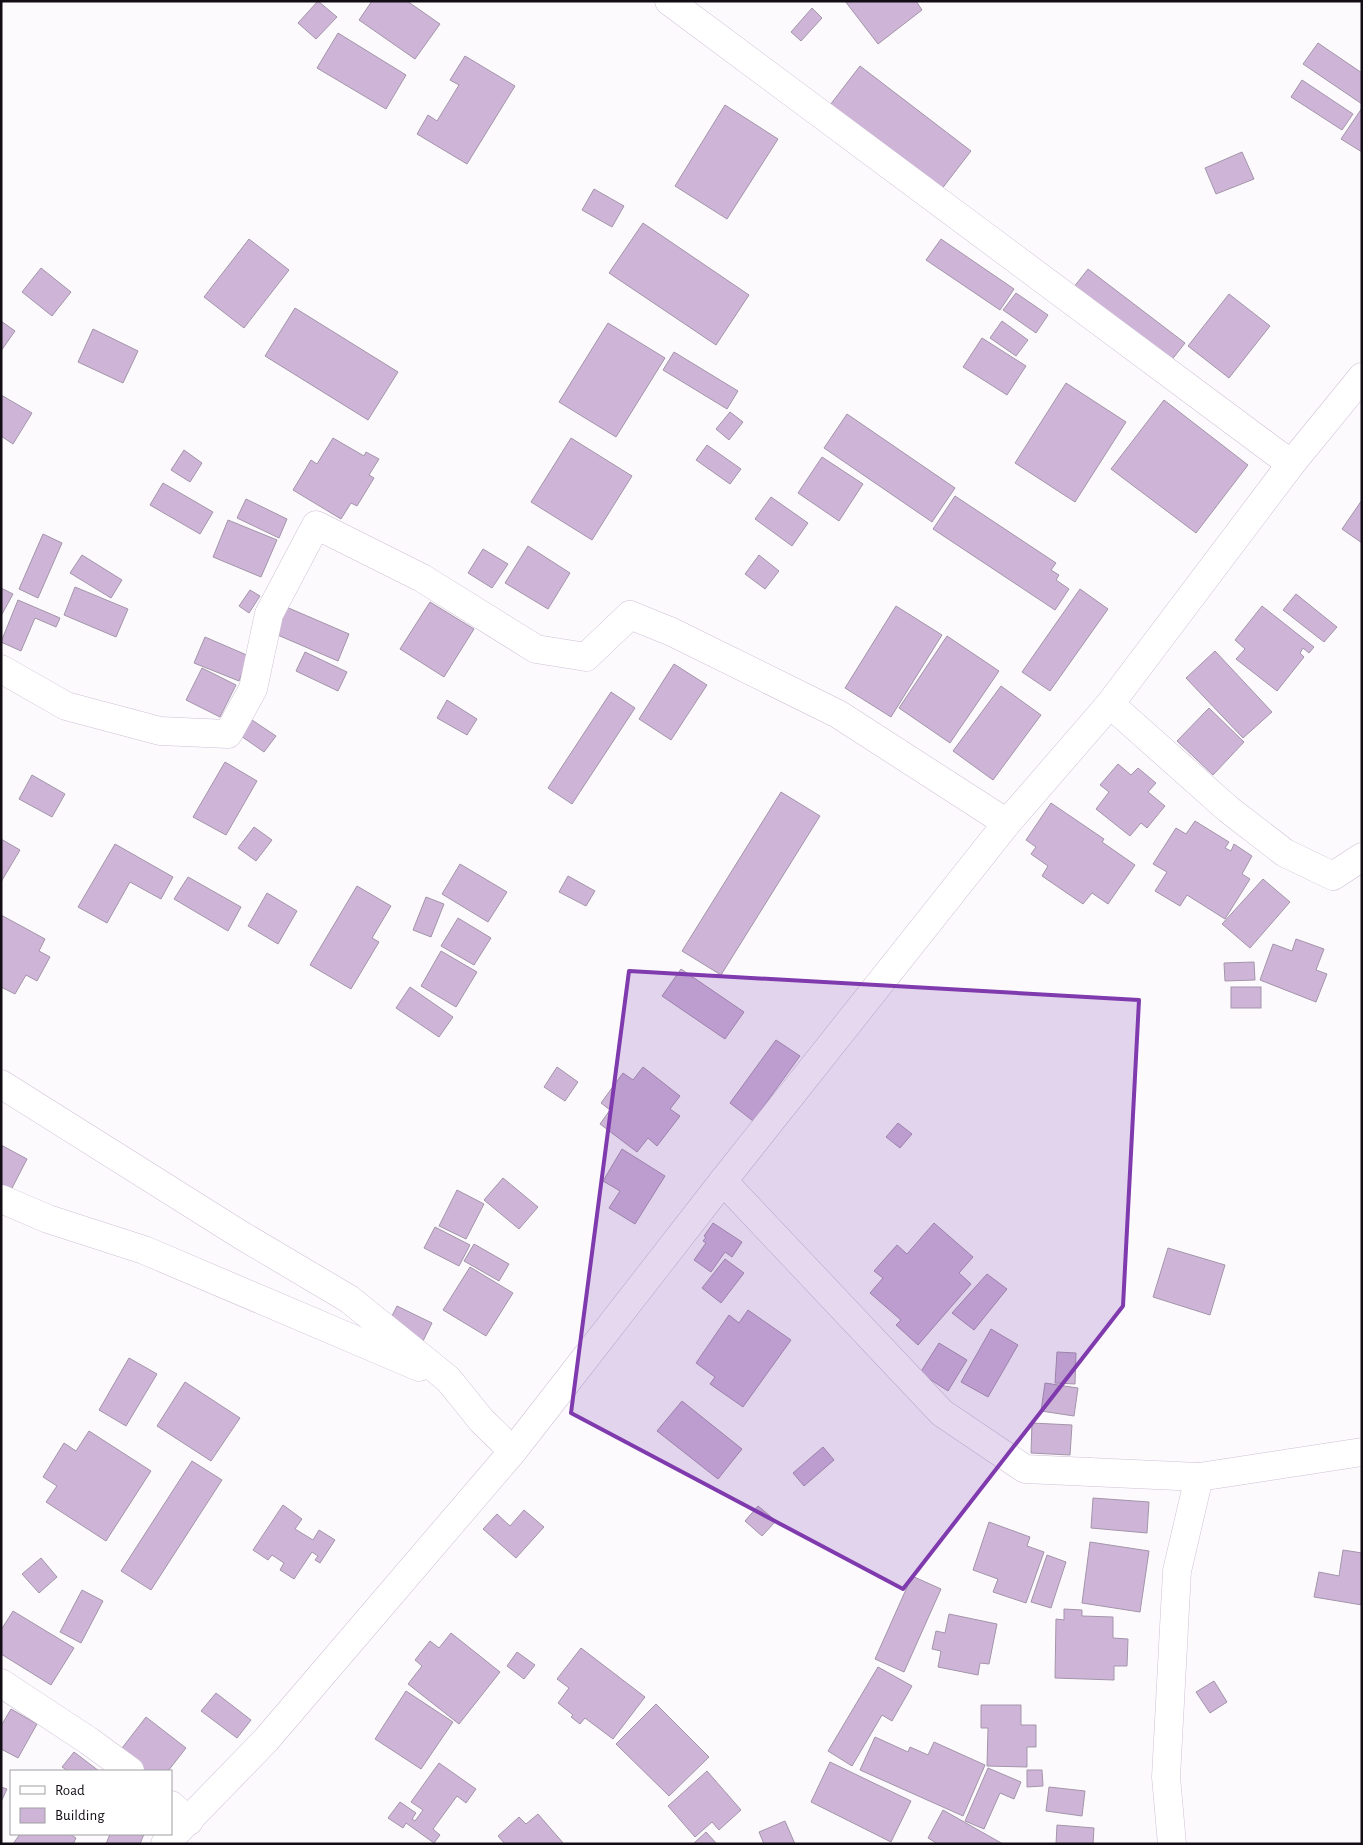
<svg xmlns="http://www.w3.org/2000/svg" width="1363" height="1845" viewBox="0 0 1363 1845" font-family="'Alegreya Sans',sans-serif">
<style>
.building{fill:#ceb5d8;stroke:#a395a9}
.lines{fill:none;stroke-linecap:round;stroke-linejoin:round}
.street-casing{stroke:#cfc0d5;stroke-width:29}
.street{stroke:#fff;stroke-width:28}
.marked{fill:#7f3aad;fill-opacity:0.2;stroke:#7f3aad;stroke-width:4;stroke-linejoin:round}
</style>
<rect width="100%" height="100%" fill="#fdfafe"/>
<g class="building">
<polygon points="318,1 337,17 316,39 298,23"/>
<polygon points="372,1 407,1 440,24 415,59 359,20"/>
<polygon points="845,1 916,1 922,10 878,44"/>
<polygon points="812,8 822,18 801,41 791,32"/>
<polygon points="338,33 406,75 386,109 317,68"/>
<polygon points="1318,43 1362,73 1362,104 1303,64"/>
<polygon points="465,56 515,86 467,164 417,134 428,115 437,121 459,85 450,80"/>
<polygon points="860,66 971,151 941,190 830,105"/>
<polygon points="1302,80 1353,114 1342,130 1291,97"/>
<polygon points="725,105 778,139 727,219 675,186"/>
<polygon points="1362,108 1362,152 1341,139"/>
<polygon points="1242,152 1254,179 1216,194 1205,168"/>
<polygon points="594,189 624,206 612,227 582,210"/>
<polygon points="643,223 749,295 716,345 609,273"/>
<polygon points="249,239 289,270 244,328 204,297"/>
<polygon points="941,239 1014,289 1000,310 926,260"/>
<polygon points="41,268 71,292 52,316 22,292"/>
<polygon points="1088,269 1185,343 1167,366 1070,292"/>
<polygon points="1016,293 1048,315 1036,333 1003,310"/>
<polygon points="1229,294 1270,326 1229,378 1188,346"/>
<polygon points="295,308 398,372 368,420 265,356"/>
<polygon points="1,321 15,331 1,351"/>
<polygon points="1002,321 1028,340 1016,356 990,338"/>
<polygon points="608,323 665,358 616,437 559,402"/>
<polygon points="93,329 138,351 123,383 78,362"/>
<polygon points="982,338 1026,366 1007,395 963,367"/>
<polygon points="674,352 738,391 727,409 663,370"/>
<polygon points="1066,383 1126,422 1075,502 1015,463"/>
<polygon points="1,395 32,413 13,444 1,436"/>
<polygon points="1164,400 1248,465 1196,533 1111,469"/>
<polygon points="730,412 743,422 729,440 716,429"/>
<polygon points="847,414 955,488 932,522 824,448"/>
<polygon points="333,438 364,456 366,452 379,459 369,475 374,478 357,506 351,503 341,519 293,490 311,460 317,464"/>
<polygon points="571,438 632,476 592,540 531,502"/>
<polygon points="707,445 741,469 730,484 696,460"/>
<polygon points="184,450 202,463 190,482 171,470"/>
<polygon points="822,457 863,484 839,521 798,493"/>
<polygon points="163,483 213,512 200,534 150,505"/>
<polygon points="955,496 1056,563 1051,570 1059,575 1056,580 1069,589 1055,610 933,529"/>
<polygon points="771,497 808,523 792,546 755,519"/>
<polygon points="246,499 287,519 279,538 237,518"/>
<polygon points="1362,500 1362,543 1342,529"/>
<polygon points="228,520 277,540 261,577 213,557"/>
<polygon points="43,534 62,543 38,598 19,589"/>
<polygon points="528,546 570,573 548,609 505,583"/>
<polygon points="483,549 508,564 492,588 468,573"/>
<polygon points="82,555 122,580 111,598 70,573"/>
<polygon points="759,555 779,571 765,589 745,574"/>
<polygon points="75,587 128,609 116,637 64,615"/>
<polygon points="1,588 13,594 1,616"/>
<polygon points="1080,589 1108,609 1050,691 1022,672"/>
<polygon points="250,590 260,596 249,613 239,606"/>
<polygon points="1296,594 1337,627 1324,642 1283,610"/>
<polygon points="18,600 60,618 56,627 35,618 21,651 1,642"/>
<polygon points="430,602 474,629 444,677 400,649"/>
<polygon points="284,606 349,634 338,661 273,633"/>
<polygon points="896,606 942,635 891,717 845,688"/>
<polygon points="1262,606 1314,647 1309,653 1303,648 1300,653 1304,657 1277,691 1236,659 1245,649 1235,640"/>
<polygon points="947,636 999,671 950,743 899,708"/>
<polygon points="205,637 249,656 239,681 194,663"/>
<polygon points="1215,651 1272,712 1243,738 1186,678"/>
<polygon points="305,652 347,672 338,691 296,671"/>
<polygon points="674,664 707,685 671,740 639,719"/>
<polygon points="202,668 236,685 220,717 186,700"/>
<polygon points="1001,686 1041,715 993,780 953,751"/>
<polygon points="611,692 635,708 572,804 548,788"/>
<polygon points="447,700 477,719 467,735 437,718"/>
<polygon points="1209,708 1244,742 1213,775 1177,741"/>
<polygon points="252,720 276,736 264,752 241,736"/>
<polygon points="225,762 257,781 226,835 193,817"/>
<polygon points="1118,764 1131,775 1138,768 1156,783 1148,792 1165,806 1147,828 1141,823 1130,836 1096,809 1109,792 1100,785"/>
<polygon points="32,775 65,794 52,817 19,799"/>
<polygon points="781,792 820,816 721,975 682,951"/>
<polygon points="1051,803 1104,839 1102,842 1135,865 1108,904 1092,893 1083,904 1042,876 1048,866 1031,854 1036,847 1026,840"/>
<polygon points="1195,821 1229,842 1225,848 1231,851 1234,844 1252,856 1242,874 1250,879 1225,919 1187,895 1180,906 1155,891 1167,872 1153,864 1176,828 1186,834"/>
<polygon points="254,827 272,840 256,861 238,848"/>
<polygon points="1,839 20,850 1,882"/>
<polygon points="115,844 173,877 161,899 130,882 107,923 78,907"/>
<polygon points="460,864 507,892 488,922 442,894"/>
<polygon points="568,876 595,891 586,906 559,892"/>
<polygon points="188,877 241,907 228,931 174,899"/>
<polygon points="1263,879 1290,902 1250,948 1222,924"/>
<polygon points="357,886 391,906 372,938 379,942 351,989 310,965"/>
<polygon points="267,893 297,911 278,944 248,926"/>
<polygon points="426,897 444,904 431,937 413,930"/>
<polygon points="1,915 45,939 39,951 50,957 37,981 26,975 15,994 1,987"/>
<polygon points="458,918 491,938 474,965 441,946"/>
<polygon points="1296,939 1324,949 1316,970 1327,974 1316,1002 1260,980 1273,944 1292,951"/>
<polygon points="441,951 477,972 456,1007 421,986"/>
<polygon points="1254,962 1255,980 1225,981 1224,963"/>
<polygon points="681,969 744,1012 725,1039 662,996"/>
<polygon points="410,987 453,1017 439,1037 396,1008"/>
<rect x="1231" y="987" width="30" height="21"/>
<polygon points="776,1040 800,1056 753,1121 730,1103"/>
<polygon points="557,1067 578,1082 565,1101 544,1087"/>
<polygon points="643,1067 680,1096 670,1109 680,1116 657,1146 648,1138 637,1152 600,1124 610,1110 601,1103 623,1073 633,1080"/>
<polygon points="898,1123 912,1134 900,1148 886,1137"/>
<polygon points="1,1145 27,1159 9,1194 1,1191"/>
<polygon points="622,1149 665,1176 635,1224 609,1208 620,1191 603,1181"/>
<polygon points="503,1178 538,1207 519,1229 484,1200"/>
<polygon points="457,1190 484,1204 466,1239 439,1226"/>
<polygon points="713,1223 742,1242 732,1257 725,1252 711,1272 694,1260 706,1243 703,1241 706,1237 704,1236"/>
<polygon points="934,1223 973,1257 959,1273 971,1284 918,1345 896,1325 901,1320 870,1293 883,1278 874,1271 897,1245 907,1254"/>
<polygon points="435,1227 470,1245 459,1266 424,1248"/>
<polygon points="474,1244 509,1264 499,1281 464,1261"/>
<polygon points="1168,1248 1225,1265 1210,1315 1153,1297"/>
<polygon points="725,1259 744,1273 721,1303 702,1288"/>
<polygon points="470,1267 513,1293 486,1336 443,1310"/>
<polygon points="987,1274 1007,1289 974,1330 952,1313"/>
<polygon points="397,1306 432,1323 422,1343 387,1326"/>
<polygon points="748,1310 791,1340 743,1407 710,1384 715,1377 696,1363 729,1315 739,1323"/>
<polygon points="991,1329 1018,1345 988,1397 961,1382"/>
<polygon points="939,1343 967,1360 948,1391 920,1373"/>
<polygon points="1057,1352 1076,1353 1075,1384 1055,1383"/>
<polygon points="129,1358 157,1374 126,1426 99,1410"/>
<polygon points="185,1382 240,1418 211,1461 157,1426"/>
<polygon points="1045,1383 1078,1388 1074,1416 1041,1411"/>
<polygon points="682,1401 742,1449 718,1479 657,1431"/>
<polygon points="1032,1423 1072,1425 1070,1455 1031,1453"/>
<polygon points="89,1431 151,1471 106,1541 46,1502 57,1486 43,1477 64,1443 76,1451"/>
<polygon points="823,1447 834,1460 804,1486 793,1473"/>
<polygon points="192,1461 222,1480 151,1590 121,1571"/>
<polygon points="1093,1498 1149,1502 1147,1533 1091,1528"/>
<polygon points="283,1505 302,1519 295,1529 313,1540 319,1530 335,1540 320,1563 315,1560 318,1556 312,1552 294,1579 280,1570 284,1563 272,1555 268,1560 253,1550"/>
<polygon points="758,1506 776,1521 762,1536 745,1521"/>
<polygon points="524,1510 544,1527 516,1558 483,1529 497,1514 510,1526"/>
<polygon points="989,1522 1030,1537 1027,1546 1044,1552 1026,1603 993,1592 998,1579 973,1570"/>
<polygon points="1090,1542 1149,1551 1140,1612 1082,1603"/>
<polygon points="1343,1550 1362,1553 1362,1605 1314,1597 1319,1572 1339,1576"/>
<polygon points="1047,1555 1066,1562 1051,1608 1031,1602"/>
<polygon points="41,1558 57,1577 39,1593 22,1574"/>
<polygon points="912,1576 941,1589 904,1672 875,1659"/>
<polygon points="82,1590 103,1601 81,1643 60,1632"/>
<polygon points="1064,1609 1082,1610 1082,1616 1113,1617 1113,1638 1128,1639 1127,1666 1114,1666 1114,1680 1055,1678 1056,1619 1064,1620"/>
<polygon points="13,1611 74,1648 51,1685 1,1654 1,1630"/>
<polygon points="949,1614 997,1624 989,1664 980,1663 978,1675 938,1667 941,1651 932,1649 936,1631 945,1633"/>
<polygon points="451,1633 500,1672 459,1724 408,1684 422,1666 415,1660 430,1641 439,1648"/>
<polygon points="581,1648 645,1697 613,1739 585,1718 580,1724 571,1717 573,1715 558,1703 569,1688 557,1679"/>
<polygon points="517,1652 535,1665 524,1679 507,1666"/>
<polygon points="878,1667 912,1686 892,1721 882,1715 852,1766 828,1751"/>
<polygon points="1214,1681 1227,1702 1210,1713 1196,1692"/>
<polygon points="406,1691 453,1722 421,1769 375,1739"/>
<polygon points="216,1693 251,1720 237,1738 201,1711"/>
<polygon points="656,1704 709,1757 669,1796 616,1744"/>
<polygon points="981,1705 1021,1705 1021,1725 1036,1725 1036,1747 1027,1747 1027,1767 987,1766 988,1728 981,1728"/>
<polygon points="11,1709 37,1724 18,1758 1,1749 1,1726"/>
<polygon points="146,1717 186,1748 168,1771 143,1771 119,1752"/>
<polygon points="875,1737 908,1752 910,1747 928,1755 934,1742 985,1765 963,1816 860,1770"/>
<polygon points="74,1752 99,1771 68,1771 62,1767"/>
<polygon points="830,1762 911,1801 891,1842 811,1802"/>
<polygon points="439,1763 476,1789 466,1803 457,1796 433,1829 440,1835 434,1843 406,1823 403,1828 388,1818 400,1802 416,1813 412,1819 415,1821 423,1810 411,1802"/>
<polygon points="988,1768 1021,1782 1014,1799 1000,1793 984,1829 965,1821"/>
<polygon points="1027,1770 1042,1770 1043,1786 1027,1787"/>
<polygon points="707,1771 741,1810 719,1830 712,1822 695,1837 668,1806"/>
<polygon points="1,1787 7,1789 1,1802"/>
<polygon points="1049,1787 1085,1791 1082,1816 1046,1811"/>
<polygon points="943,1810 1003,1844 938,1844 928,1838"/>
<polygon points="538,1814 564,1844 505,1844 498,1836 519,1817 526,1824"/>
<polygon points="785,1821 795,1844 764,1844 759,1832"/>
<polygon points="1057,1825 1094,1828 1093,1844 1056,1844"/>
<polygon points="706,1832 717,1844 693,1844"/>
<polygon points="20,1834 70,1834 76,1838 73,1844 13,1844"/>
<polygon points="110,1834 144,1834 140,1844 106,1844"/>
</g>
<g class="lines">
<g class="street-casing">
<g id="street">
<polyline points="669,1 1291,464"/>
<polyline points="1,669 66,706 160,731 228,734 253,689 269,614 316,525 422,578 536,649 586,657 630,615 672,632 838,714 1007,823"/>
<polyline points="1110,704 1228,809 1285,853 1333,876 1362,857"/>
<polyline points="1,1084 241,1235 349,1299 448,1379 482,1421 513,1451"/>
<polyline points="723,1181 942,1413 1025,1469 1199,1477 1362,1452"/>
<polyline points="1,1199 48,1219 144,1250 419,1367"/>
<polyline points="1,1683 89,1741 130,1771"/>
<polyline points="171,1805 189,1821"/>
<polyline points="165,1844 266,1740 513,1451 723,1181 1007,823 1110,704 1291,464 1362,377"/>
<polyline points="1172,1844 1166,1777 1177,1571 1199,1477"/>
</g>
</g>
<use href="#street" class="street"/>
</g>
<path class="marked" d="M 629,971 L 1139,1000 L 1123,1306 L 903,1589 L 571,1413 Z"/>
<rect width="1363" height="1845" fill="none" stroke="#120d14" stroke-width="5"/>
<rect x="10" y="1770" width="162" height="65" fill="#ffffff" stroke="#a09ea1"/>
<rect x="20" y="1786" width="25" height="8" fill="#ffffff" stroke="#a09ea1"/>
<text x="55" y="1795" font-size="15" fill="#120d14">Road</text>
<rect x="20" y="1808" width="25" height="15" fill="#ceb5d8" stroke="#a09ea1"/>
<text x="55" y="1820" font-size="15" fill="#120d14">Building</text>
</svg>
